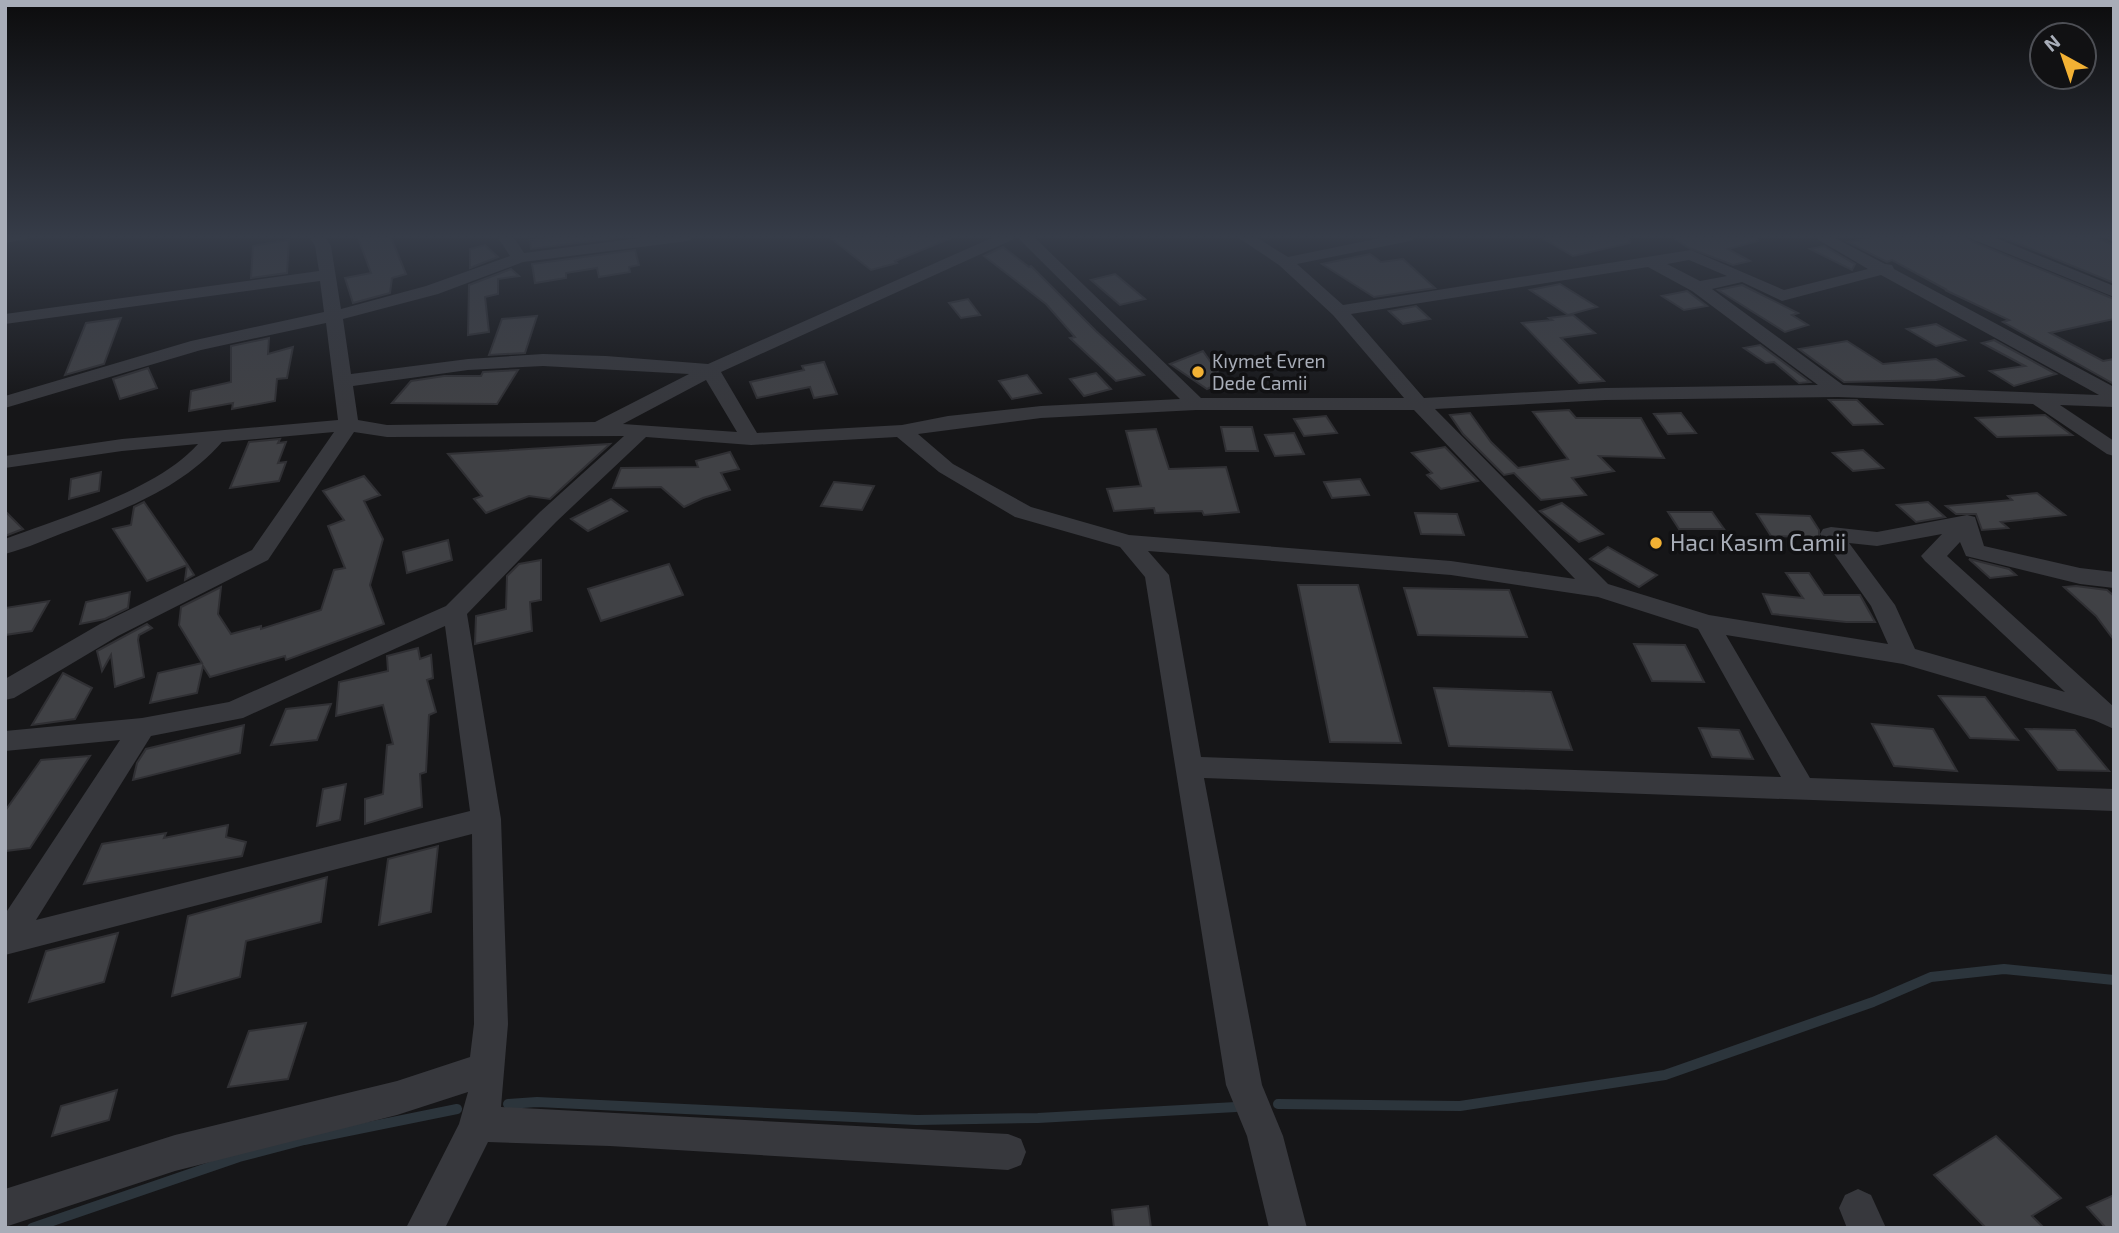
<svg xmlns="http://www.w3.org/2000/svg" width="2119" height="1233" viewBox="0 0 2119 1233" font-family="'Exo 2',sans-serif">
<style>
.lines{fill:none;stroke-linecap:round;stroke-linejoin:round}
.stream{stroke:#2c353c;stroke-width:10}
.building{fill:#404145;stroke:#303034;stroke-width:2}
.street{fill:#37383d;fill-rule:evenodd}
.poi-dot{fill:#f2b134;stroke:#111113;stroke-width:2.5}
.labels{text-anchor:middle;stroke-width:7;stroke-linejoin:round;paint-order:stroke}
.far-poi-label{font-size:19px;fill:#a8adb8;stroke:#111113;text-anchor:start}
.poi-label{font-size:23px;fill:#a8adb8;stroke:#111113;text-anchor:start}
</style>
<rect width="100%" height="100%" fill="#161618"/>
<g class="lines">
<g class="stream">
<polyline points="508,1104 537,1102 917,1120 1038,1118 1236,1107"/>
<polyline points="1278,1104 1460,1106 1665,1075 1873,1002 1931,977 2004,969 2114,980"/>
<polyline points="32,1228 239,1157 304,1140 457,1109"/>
</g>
</g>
<g class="building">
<polygon points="357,235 390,235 406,274 392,278 390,293 353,303 345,278 371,273"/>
<polygon points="560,235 631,235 631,236 531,249 530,240"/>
<polygon points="827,235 956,235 956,236 895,261 897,263 871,270"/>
<polygon points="1537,235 1629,235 1630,243 1573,256"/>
<polygon points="1669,235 1757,235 1758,241 1728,249 1750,261 1733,265 1689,248"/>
<polygon points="1883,235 1967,235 1971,241 2114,299 2114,319 2050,333 2103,361 2114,359 2114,384 2003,322 2009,320 1945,290 1947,290 1892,260 1887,262 1848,242"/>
<polygon points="1997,235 2089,235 2114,245 2114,283"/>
<polygon points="289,240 287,273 251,278 253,246"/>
<polygon points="485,245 498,257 470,268 470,249"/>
<polygon points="1824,246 1855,264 1852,270 1810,249"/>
<polygon points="1003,247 1029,267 1031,266 1096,331 1144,375 1116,381 1070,338 1075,337 1046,304 984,256"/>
<polygon points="635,250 639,265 629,267 630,272 599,277 597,268 566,273 566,278 535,283 532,264"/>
<polygon points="1370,254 1381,262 1403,259 1435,288 1374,297 1322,264"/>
<polygon points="511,269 519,276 498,279 498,294 485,297 489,332 468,335 469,285"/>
<polygon points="1115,274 1145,299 1120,305 1091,280"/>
<polygon points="1560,284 1597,307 1568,315 1530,290"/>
<polygon points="1742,285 1798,313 1792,315 1808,325 1785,332 1718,290"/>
<polygon points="1687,291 1707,306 1684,310 1662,296"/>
<polygon points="968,299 980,315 961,318 949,303"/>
<polygon points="1416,306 1430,319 1403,324 1389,311"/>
<polygon points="1573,315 1595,333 1561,338 1604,381 1579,383 1522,323 1552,320 1549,318"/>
<polygon points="537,316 525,353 489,355 502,319"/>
<polygon points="121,318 104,364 65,375 86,323"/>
<polygon points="1936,324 1965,340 1936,346 1907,329"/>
<polygon points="269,338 268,354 293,347 287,378 277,379 275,401 232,409 233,403 189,411 191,391 231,382 231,346"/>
<polygon points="1994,340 2056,374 2014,386 1990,371 2025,366 1982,343"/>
<polygon points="1847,341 1883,364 1936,359 1963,376 1936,380 1844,382 1799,349"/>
<polygon points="1760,345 1810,382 1799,383 1774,362 1766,363 1744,348"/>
<polygon points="1203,351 1224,381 1207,389 1170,364"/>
<polygon points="824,362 837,394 814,398 810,387 757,398 750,382 804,370 802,366"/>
<polygon points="148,368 157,388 120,399 113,379"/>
<polygon points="518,370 497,404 392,403 411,381 444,376 481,376 483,372"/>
<polygon points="1096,373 1111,389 1084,396 1070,379"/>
<polygon points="1027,375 1041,393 1012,399 999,381"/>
<polygon points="1829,400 1857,400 1882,424 1853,425"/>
<polygon points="1569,410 1576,418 1641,418 1664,458 1599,456 1614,471 1572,478 1586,495 1541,500 1514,473 1504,475 1463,434 1450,415 1470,413 1491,442 1518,468 1568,459 1533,412"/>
<polygon points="1681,413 1696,433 1668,434 1654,414"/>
<polygon points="2045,415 2072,435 1997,437 1976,418"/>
<polygon points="1326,416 1337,433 1304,436 1294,419"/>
<polygon points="1221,427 1252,427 1258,451 1226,451"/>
<polygon points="1156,429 1169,469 1226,467 1239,512 1204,515 1202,511 1155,513 1154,508 1114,511 1107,489 1141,486 1126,431"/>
<polygon points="1294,433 1304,454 1275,456 1265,435"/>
<polygon points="280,439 278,443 286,442 278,463 286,462 279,481 230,488 249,442"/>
<polygon points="610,444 550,499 529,496 486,513 474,499 482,496 448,454"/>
<polygon points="1445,447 1478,481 1441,489 1427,475 1432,473 1412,453"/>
<polygon points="1863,450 1883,468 1853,471 1833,453"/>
<polygon points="730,452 739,469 721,473 730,490 703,498 684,507 661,487 613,488 621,468 698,467 696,461"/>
<polygon points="101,472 99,491 69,499 71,479"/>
<polygon points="364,476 380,495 364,501 383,539 370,585 384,624 286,660 285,656 210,677 203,666 197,693 150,703 158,673 202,663 179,625 181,607 221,587 218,614 231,634 261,626 261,629 321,610 334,570 345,568 328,526 344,520 323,491"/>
<polygon points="1360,479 1369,495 1332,498 1324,482"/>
<polygon points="834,482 845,483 874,486 862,510 821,506"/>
<polygon points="2037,493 2065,515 2001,522 2008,528 1982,530 1976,514 1956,514 1946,506 2012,500 2008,496"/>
<polygon points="611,499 627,511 588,531 571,519"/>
<polygon points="144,502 187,564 194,575 185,580 187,565 147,581 113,529 131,525 134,507"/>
<polygon points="1928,502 1945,517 1916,522 1897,505"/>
<polygon points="1562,503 1603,534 1579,542 1540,511"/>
<polygon points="5,511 23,529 5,536"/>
<polygon points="1668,512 1712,512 1724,529 1679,529"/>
<polygon points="1415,513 1457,514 1464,535 1421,534"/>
<polygon points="1757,514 1810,516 1819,530 1819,537 1771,536"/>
<polygon points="448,540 452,560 407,573 403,552"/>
<polygon points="1608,547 1657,575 1639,587 1590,559"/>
<polygon points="1969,559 2009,569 2016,575 1990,578"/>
<polygon points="541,560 541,600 530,602 532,631 475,644 476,616 506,609 507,576 519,564"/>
<polygon points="669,564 683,595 601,621 588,589"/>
<polygon points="1786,573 1809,573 1824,595 1860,595 1875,622 1846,622 1772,614 1763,594 1803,598"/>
<polygon points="1298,585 1358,585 1401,743 1330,742"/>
<polygon points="2076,586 2107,590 2114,596 2114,640 2096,616 2064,587"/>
<polygon points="1404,588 1509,590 1527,637 1418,635"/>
<polygon points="130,592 128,608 105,619 80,624 86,602"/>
<polygon points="49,601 32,631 5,635 5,608"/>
<polygon points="147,624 152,628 139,635 138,640 144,677 115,687 111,655 102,671 97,651"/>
<polygon points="1634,644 1685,645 1704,682 1652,681"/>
<polygon points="418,648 420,659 431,655 433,678 427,680 436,712 429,715 426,772 420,774 422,807 365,824 365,799 383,794 387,745 393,744 383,705 336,716 339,682 388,671 387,656"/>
<polygon points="63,673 92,688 75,719 32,725"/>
<polygon points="1434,688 1551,692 1572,750 1449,746"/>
<polygon points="1939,696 1985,697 2018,740 1970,738"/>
<polygon points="331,704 317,740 271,745 286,709"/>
<polygon points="1872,724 1933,729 1957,771 1894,766"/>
<polygon points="244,725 240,753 133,780 137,763 146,749"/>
<polygon points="1699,728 1739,730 1753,759 1712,757"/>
<polygon points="2026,729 2075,730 2109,771 2058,770"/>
<polygon points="90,756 30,848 5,851 5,811 41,760"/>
<polygon points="346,784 340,820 317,826 323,789"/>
<polygon points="228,825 226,837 246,842 242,856 84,884 102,844 166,833 164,838"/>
<polygon points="438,846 431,912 379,925 388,859"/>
<polygon points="327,877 321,922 246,941 240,977 172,996 188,916"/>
<polygon points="118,933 104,982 29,1002 46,951"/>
<polygon points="306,1023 288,1079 228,1087 249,1031"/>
<polygon points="117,1090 109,1120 52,1136 61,1106"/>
<polygon points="1996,1136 2061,1198 2032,1216 2044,1228 1986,1228 1934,1175"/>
<polygon points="2114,1195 2114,1228 2106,1228 2087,1207"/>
<polygon points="1148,1206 1151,1228 1114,1228 1112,1210"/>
</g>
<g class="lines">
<g class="street">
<polygon points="5,236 29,236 27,239 5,243"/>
<path d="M 309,236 L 325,236 L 331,246 L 341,309 L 426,286 L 510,256 L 497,236 L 513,236 L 524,253 L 655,236 L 696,236 L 688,241 L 523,262 L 438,294 L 343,319 L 351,374 L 468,359 L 543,354 L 606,356 L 708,364 L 996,236 L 1016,236 L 1014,239 L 721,372 L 757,433 L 902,425 L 948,416 L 1041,406 L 1180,399 L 1016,236 L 1033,236 L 1201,398 L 1404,398 L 1333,315 L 1279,265 L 1236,236 L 1254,236 L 1288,257 L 1390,236 L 1418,236 L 1410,241 L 1297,264 L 1343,305 L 1691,250 L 1784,290 L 1868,269 L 1812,236 L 1831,236 L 1885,264 L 1892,265 L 1894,269 L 2114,387 L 2114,407 L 2060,405 L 2114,441 L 2114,456 L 2107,454 L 2033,404 L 1838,397 L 1605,400 L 1435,409 L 1608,584 L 1709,615 L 1888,644 L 1871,606 L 1820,534 L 1823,529 L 1831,527 L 1877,532 L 1967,515 L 1975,517 L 1984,546 L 2080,568 L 2114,572 L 2114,588 L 2080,584 L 1966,556 L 1960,542 L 1947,556 L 2114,707 L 2114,729 L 2094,720 L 1903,664 L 1726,635 L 1810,778 L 2114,789 L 2114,811 L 1204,778 L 1262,1085 L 1283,1136 L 1307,1228 L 1269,1228 L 1247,1136 L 1226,1085 L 1145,577 L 1120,547 L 1015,517 L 939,472 L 897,437 L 751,445 L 646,437 L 556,522 L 467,614 L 501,819 L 508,1024 L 501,1107 L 1008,1134 L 1021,1139 L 1026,1152 L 1021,1165 L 1008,1170 L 610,1146 L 488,1142 L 445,1228 L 406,1228 L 459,1124 L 468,1092 L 397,1115 L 175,1171 L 5,1227 L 5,1189 L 175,1135 L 397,1081 L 470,1057 L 474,1024 L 472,834 L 5,955 L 5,914 L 120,740 L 5,751 L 5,731 L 142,718 L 229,702 L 446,606 L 540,512 L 624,436 L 387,437 L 354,432 L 268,560 L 118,636 L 14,698 L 5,700 L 5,679 L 100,624 L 252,550 L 334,432 L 222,442 C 183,487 126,509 71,530 C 49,538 28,548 5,554 L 5,539 C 63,517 156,491 198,444 L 122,451 L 5,468 L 5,456 L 122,439 L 338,420 L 326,323 L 201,350 L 5,408 L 5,396 L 191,341 L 324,312 L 320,281 L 5,324 L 5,314 L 319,271 L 315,246 ZM 1689,260 L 1727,276 L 1700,281 L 1667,264 ZM 1648,267 L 1692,291 L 1818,385 L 1605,388 L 1424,398 L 1351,314 ZM 1881,275 L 2099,395 L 1843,385 L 1712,289 L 1742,282 L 1782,301 ZM 543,366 L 689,374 L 595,422 L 387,425 L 358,420 L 353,386 L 468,370 ZM 706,380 L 737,432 L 623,424 ZM 1196,410 L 1414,410 L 1575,579 L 1451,561 L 1129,535 L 1031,507 L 953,464 L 918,434 L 1041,418 ZM 1942,534 L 1921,556 L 1925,561 L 2065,692 L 1915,649 L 1895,605 L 1849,543 L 1877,546 ZM 1148,551 L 1451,575 L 1598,597 L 1698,629 L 1781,777 L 1201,757 L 1169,575 ZM 445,626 L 470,811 L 36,920 L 151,736 L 243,718 Z"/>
<polygon points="1970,236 1991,236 2114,286 2114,297 1972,239"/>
<polygon points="2103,236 2114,236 2114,242"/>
<polygon points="1858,1189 1871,1195 1886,1228 1847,1228 1839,1208 1845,1195"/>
</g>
</g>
<linearGradient id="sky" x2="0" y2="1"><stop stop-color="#0c0c0d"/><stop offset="0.58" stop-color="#363c48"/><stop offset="1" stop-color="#363c48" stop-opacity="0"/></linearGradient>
<rect width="2119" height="408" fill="url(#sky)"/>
<g class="poi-dot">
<circle cx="1198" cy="372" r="7"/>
<circle cx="1656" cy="543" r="7"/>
</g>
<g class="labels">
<g class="far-poi-label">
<text x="1212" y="368">Kıymet Evren<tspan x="1212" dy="22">Dede Camii</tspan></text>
</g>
<g class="poi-label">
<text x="1670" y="551">Hacı Kasım Camii</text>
</g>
</g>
<rect width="2119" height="1233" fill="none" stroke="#a8adb8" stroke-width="14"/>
<g transform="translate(2063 56) rotate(320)"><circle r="33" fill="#111113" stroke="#4d4f55" stroke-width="2"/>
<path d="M0-5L12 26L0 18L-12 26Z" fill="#f2b134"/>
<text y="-10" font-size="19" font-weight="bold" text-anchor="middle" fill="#a8adb8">N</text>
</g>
</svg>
